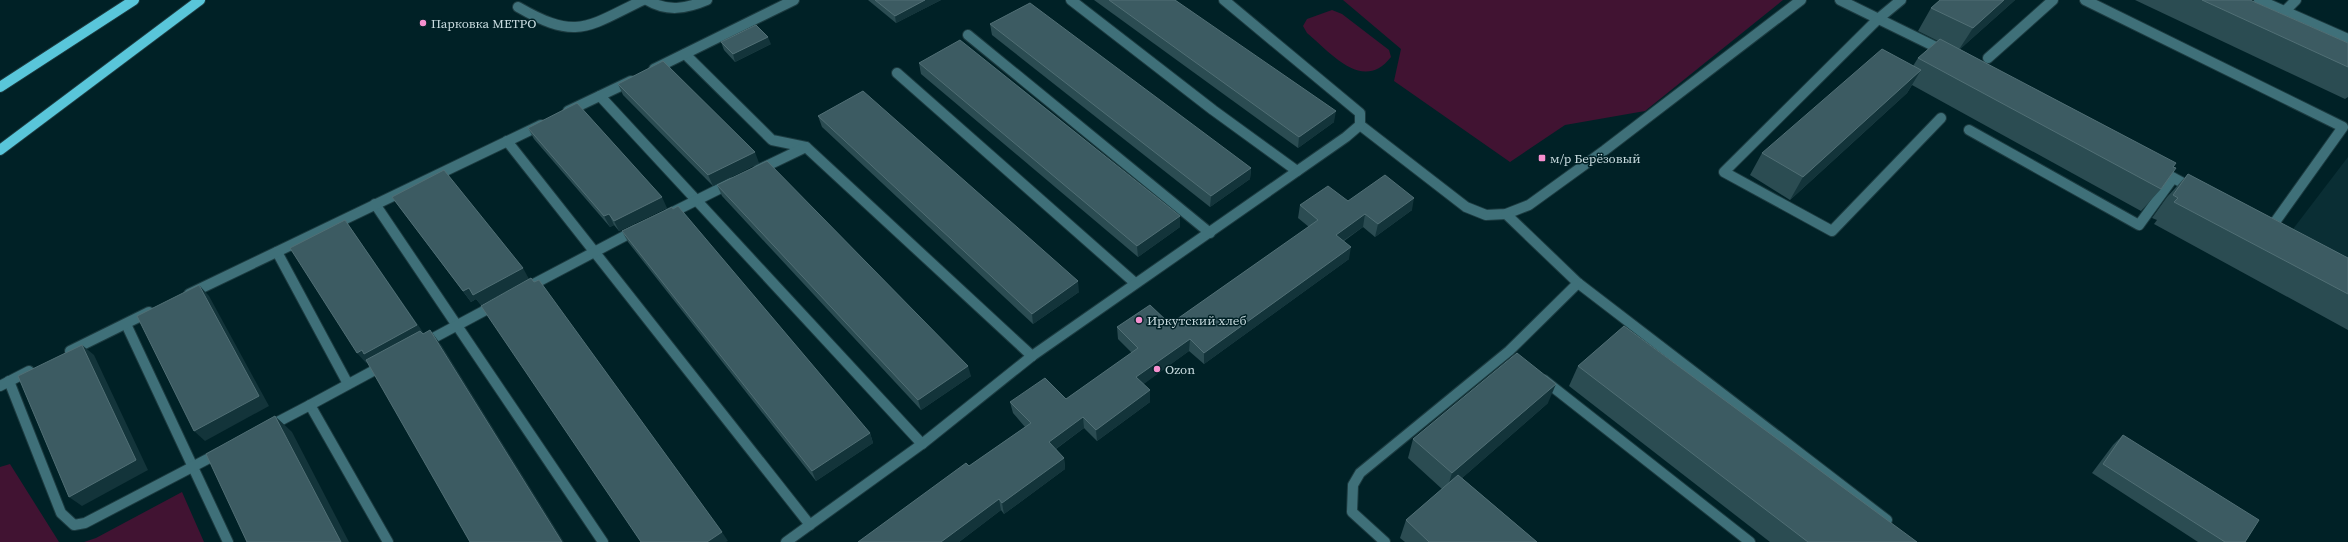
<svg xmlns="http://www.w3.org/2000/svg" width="2348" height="542" viewBox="0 0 2348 542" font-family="'Source Serif 4',serif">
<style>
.built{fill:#0a2e34}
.green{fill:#411332}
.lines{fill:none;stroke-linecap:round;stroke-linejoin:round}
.minor-casing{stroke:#1c3b40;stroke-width:12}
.major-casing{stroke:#1c3b40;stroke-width:12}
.minor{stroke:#3f7079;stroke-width:10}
.major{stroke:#59c6da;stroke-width:10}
.wall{fill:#2b4c52}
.shaded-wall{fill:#13343a}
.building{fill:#3c5b62;stroke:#516f75}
.poi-dot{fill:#f690cf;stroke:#002126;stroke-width:1.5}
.labels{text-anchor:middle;stroke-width:3;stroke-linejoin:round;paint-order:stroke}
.poi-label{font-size:13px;fill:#c7dade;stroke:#002126;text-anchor:start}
</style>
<rect width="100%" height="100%" fill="#002126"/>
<polygon class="built" points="2348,157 2348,263 2290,233"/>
<g class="green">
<polygon points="1343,0 1783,0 1645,111 1565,125 1510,162 1394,81 1401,49"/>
<path d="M 1332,10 L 1342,14 L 1389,50 L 1391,57 C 1363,93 1331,53 1307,33 L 1303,26 L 1307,19 Z"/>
<polygon points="10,464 59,542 0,542 0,467"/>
<polygon points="182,492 204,542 84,542 96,538"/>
</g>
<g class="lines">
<g class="minor-casing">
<g id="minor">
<path d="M 647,0 C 667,12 686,9 707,0"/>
<polyline points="1071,0 1213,110 1297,171"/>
<polyline points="1840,0 1944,51"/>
<polyline points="1901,0 1878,19 1724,172 1832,231 1941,118"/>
<polyline points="2085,0 2343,127 2270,229 2267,227"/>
<polyline points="2259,0 2348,39"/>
<path d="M 518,7 C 577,41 587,27 643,0"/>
<polyline points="2285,11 2296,0"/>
<polyline points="968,35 1210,233"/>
<polyline points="685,54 772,140 806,147 1032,356"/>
<polyline points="1988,58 2053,0"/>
<polyline points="654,69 794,0"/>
<polyline points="897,73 1135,283"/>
<polyline points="600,96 922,444"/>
<polyline points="568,111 631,81"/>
<polyline points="1360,125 1466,207 1486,215 1506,214 1529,205 1605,150 1801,0"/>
<polyline points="1969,130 2139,225 2173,178"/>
<polyline points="507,141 810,525"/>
<polyline points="758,170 806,147"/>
<polyline points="2159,170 2192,188"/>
<polyline points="375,204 603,542"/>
<polyline points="669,214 731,183"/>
<polyline points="1506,214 1578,283 1887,520"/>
<polyline points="277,252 348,384"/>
<polyline points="528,287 636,230"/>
<polyline points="189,294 541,125"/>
<polyline points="126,324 228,542"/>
<polyline points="424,343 495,305"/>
<polyline points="70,351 149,312"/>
<polyline points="384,365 310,405 388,542"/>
<polyline points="1544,380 1750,542"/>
<polyline points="9,381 61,513 74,525 85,523 219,453"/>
<polyline points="0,386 29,371"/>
<polyline points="268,427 310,405"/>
<polyline points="786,542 922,444 1032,356 1346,137 1360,125 1360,113 1224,0"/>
<polyline points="1385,542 1352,512 1353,485 1360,473 1509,351 1578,283"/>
</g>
</g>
<g class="major-casing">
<g id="major">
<polyline points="0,87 134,0"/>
<polyline points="0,150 200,0"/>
</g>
</g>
<use href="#minor" class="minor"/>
<use href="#major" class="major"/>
</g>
<g class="wall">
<polygon points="868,0 941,0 896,23"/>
<polygon points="1094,0 1175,0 1334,122 1298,148"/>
<polygon points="1940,0 2015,0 1960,49 2173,167 2161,189 2141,211 1912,85 1907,93 1790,200 1750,175 1762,153 1913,66 1918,58 1938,41 1918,31 1931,8"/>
<polygon points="2135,0 2250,0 2348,43 2348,97 2345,99"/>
<polygon points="990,24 1251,168 1250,179 1210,207 992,35"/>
<polygon points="721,42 771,44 735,62 724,50"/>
<polygon points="919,63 1180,216 1180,227 1138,257 921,74"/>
<polygon points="618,84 759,163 713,186 623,95"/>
<polygon points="818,116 1079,292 1033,324 822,127"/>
<polygon points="528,128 667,208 619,231 614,225 610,227 534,139"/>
<polygon points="2188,174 2348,258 2348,330 2154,224 2157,220 2152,218 2167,197"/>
<polygon points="717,185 971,376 921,410 722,196"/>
<polygon points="392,197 529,279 481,305 476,299 471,302"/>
<polygon points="1348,201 1412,210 1375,237 1363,227 1344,241 1349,259 1204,364 1189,351 1143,384 1150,402 1097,441 1084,428 1056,449 1064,458 1065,469 1004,514 1001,510 959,542 858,542 969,466 1025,427 1013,413 1010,402 1066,399 1132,353 1118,339 1117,327 1170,324 1309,227 1298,218 1300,205"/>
<polygon points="622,231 870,433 873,443 816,481 628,242"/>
<polygon points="1578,366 1917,542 1770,542 1569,386"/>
<polygon points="1548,403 1462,478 1537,542 1405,542 1400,538 1406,520 1442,489 1408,458 1413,439"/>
<polygon points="2123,435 2245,542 2198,542 2092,473 2113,445"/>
</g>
<g class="shaded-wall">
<polygon points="925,0 941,0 896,23 895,16"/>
<polygon points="2004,0 2015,0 1958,51 1973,28"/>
<polygon points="768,37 771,44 735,62 733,54"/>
<polygon points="1921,70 1907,93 1790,200 1803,177"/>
<polygon points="1336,111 1334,122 1298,148 1299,137"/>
<polygon points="755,152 759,163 713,186 708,175"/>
<polygon points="1251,168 1250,179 1210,207 1211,196"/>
<polygon points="662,197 667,208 619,231 614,221"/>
<polygon points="1414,198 1412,210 1375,237 1378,224"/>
<polygon points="609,214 614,225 610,227 604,216"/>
<polygon points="1365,214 1363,227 1334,247 1336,235"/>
<polygon points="1180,216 1180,227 1138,257 1137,246"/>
<polygon points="345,220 353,231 425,335 366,363 357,353 362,350"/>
<polygon points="1351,247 1349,259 1204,364 1204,353"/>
<polygon points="523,268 529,279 481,305 476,299 471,302 463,291 469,288"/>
<polygon points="1078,281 1079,292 1033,324 1032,314"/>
<polygon points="199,285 209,296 269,406 205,441 194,431"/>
<polygon points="430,330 442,346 564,542 562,542"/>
<polygon points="1190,339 1189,351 1137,389 1136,377"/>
<polygon points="82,345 94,355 148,470 82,506 69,497"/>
<polygon points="968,366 971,376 921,410 918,400"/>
<polygon points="1556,384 1548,403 1446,492 1452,473"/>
<polygon points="1150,390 1150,402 1097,441 1096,430"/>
<polygon points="275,416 292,432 349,542 341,542"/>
<polygon points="1083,417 1084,428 1050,453 1049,442"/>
<polygon points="870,433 873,443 816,481 812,471"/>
<polygon points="1064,458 1065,469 1004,514 1002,503"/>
<polygon points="999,499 1001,510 959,542 941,542"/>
<polygon points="722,532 728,541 726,542 707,542"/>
</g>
<g class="building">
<polygon points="875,0 925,0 895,16"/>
<polygon points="1109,0 1175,0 1336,111 1299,137"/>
<polygon points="1940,0 2004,0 1973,28 1931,8"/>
<polygon points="2202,0 2250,0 2348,43 2348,67"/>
<polygon points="1030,3 1251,168 1211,196 990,24"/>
<polygon points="756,25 768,37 733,54 721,42"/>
<polygon points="1940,39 2176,163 2173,167 2176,168 2161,189 1918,58"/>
<polygon points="960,40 1180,216 1137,246 919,63"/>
<polygon points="1882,49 1921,70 1803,177 1762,153"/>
<polygon points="663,61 755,152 708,175 618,84"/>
<polygon points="863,91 1078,281 1032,314 818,116"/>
<polygon points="577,103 662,197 614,221 609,214 604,216 528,128"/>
<polygon points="767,161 968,366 918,400 717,185"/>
<polygon points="444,170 523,268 473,295 469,288 463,291 392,197"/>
<polygon points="2188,174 2348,258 2348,294 2174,202 2178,198 2173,195"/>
<polygon points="1385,175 1414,198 1378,224 1365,214 1336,235 1351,247 1204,353 1190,339 1136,377 1150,390 1096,430 1083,417 1049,442 1064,458 1002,503 999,499 941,542 858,542 966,463 969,466 1031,423 1010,402 1045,378 1066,399 1138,348 1117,327 1150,305 1170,324 1318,220 1300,205 1328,186 1348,201"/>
<polygon points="678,206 870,433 812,471 622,231 672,207 673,209"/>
<polygon points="345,220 417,325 364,354 362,350 357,353 290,248"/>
<polygon points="531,278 534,282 539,280 722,532 707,542 641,542 481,306"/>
<polygon points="199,285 259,396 194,431 137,316"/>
<polygon points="1624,326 1917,542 1808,542 1578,366"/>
<polygon points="430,330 562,542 470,542 366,360 420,331 423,334"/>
<polygon points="82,345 136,460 69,497 18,376"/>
<polygon points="1517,353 1556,384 1452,473 1413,439"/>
<polygon points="275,416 341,542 247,542 206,454"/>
<polygon points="2123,435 2259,520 2245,542 2225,542 2103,464"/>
<polygon points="1458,475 1537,542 1429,542 1406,520"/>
</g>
<g class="poi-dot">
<circle cx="423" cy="23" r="4"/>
<rect x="1538" y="154" width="8" height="8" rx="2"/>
<circle cx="1139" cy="320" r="4"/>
<circle cx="1157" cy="369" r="4"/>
</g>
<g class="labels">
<g class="poi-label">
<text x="431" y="28">Парковка МЕТРО</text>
<text x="1550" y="163">м/р Берёзовый</text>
<text x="1147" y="325">Иркутский хлеб</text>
<text x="1165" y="374">Ozon</text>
</g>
</g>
</svg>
